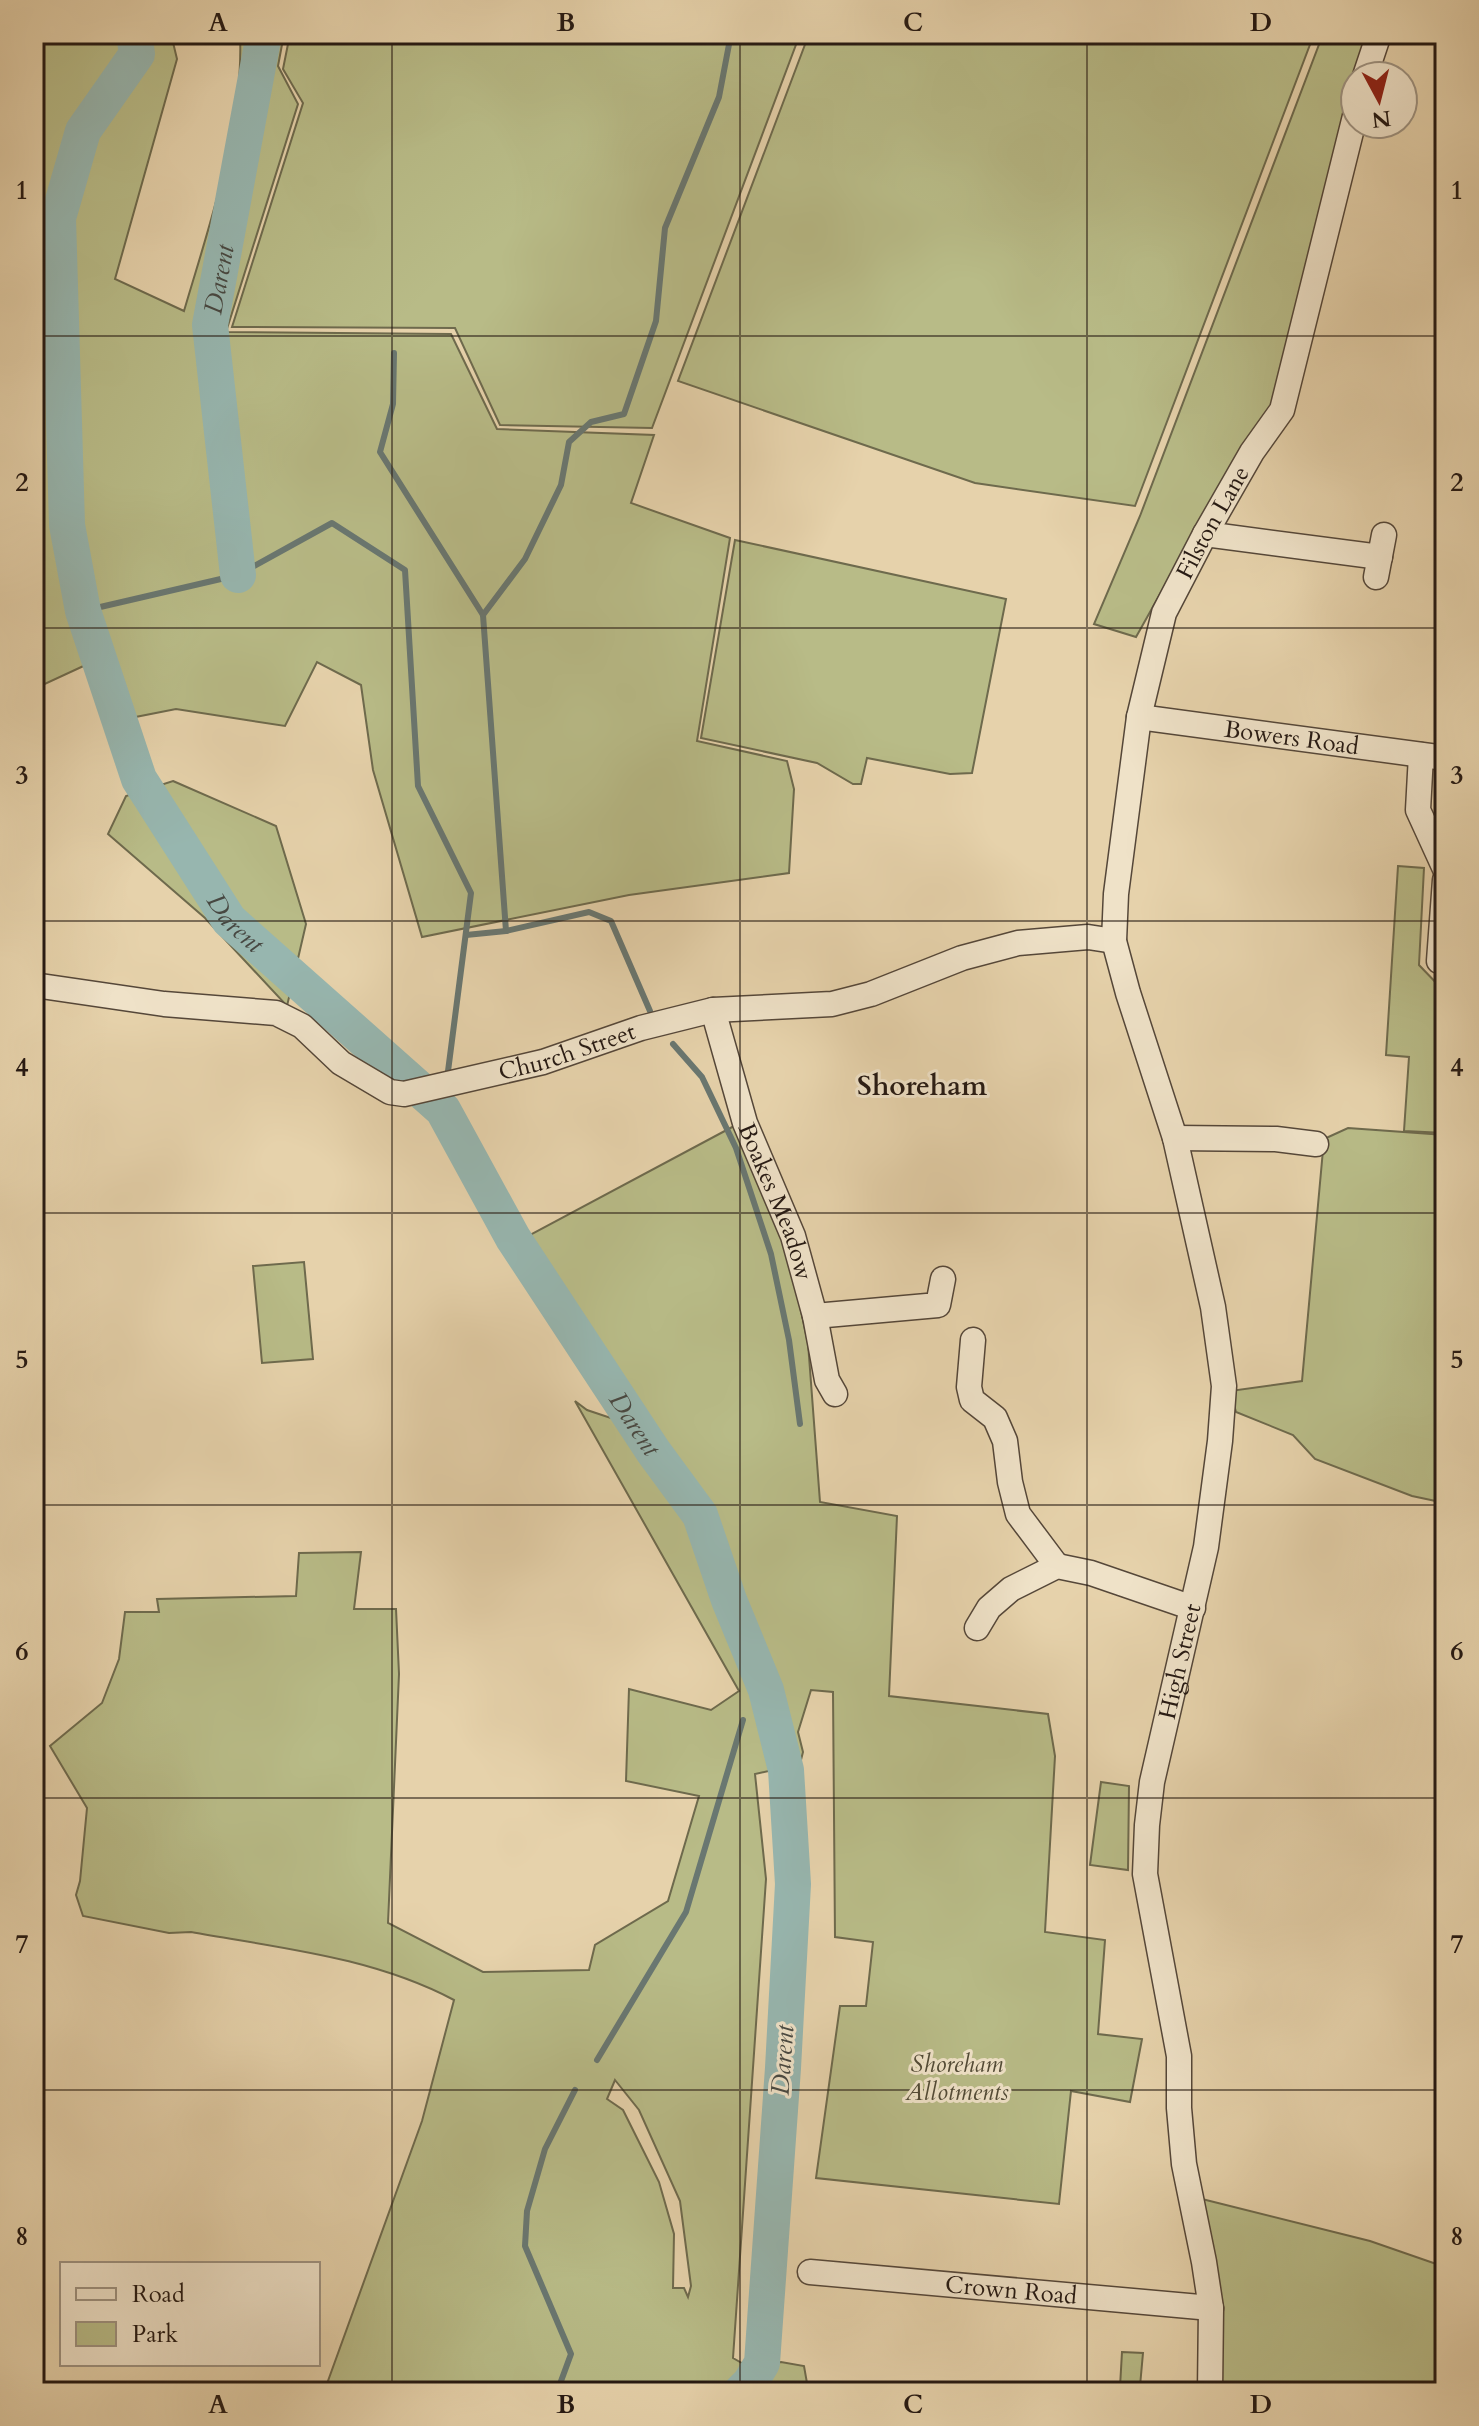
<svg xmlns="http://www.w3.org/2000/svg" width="1479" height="2426" viewBox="0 0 1479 2426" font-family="Cardo,serif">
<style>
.green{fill:#b8bb87;stroke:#6e6a4d;stroke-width:2;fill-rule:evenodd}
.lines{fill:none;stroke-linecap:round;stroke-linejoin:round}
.stream{stroke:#697771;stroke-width:6}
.river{stroke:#97b6af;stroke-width:36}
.minor-casing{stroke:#554739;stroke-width:27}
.minor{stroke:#efe2c8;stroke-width:24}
.grid{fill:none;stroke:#251913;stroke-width:2;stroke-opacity:0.55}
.labels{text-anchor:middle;stroke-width:6;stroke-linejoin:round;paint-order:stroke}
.street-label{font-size:24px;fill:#251913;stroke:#efe2c8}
.park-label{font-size:24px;font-style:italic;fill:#514a36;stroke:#efe2c8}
.water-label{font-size:26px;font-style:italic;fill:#474842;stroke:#efe2c8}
.quarter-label{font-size:28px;font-weight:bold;fill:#251913;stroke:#efe2c8}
.neatline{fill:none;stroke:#251913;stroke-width:3}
.grid-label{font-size:26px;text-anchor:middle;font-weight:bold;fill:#251913}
</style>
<rect width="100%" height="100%" fill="#e6d2ab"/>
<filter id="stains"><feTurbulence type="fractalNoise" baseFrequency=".0025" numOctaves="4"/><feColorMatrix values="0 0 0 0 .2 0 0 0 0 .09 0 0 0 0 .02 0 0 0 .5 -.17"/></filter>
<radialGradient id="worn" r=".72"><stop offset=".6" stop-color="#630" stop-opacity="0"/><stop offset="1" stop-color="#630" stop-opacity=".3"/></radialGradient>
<g class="green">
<path d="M 41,34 L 171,34 L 177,59 L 115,279 L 184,311 C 210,222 244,128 240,34 L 284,34 L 278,66 L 298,104 L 226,332 L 451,334 L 497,429 L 654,435 L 631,503 L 730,538 L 697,741 L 787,761 L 794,789 L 789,873 L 629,895 L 422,937 L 373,770 L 361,685 L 317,662 L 285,726 L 176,709 L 110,722 L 90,663 L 34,689 L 34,567 L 38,565 L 34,502 L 34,70 Z"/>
<polygon points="290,34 800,34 652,428 500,425 455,328 232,327 303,103 283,69"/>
<polygon points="809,34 1314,34 1135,506 975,483 678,381"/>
<polygon points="1323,34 1371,34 1355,81 1274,404 1205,514 1136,637 1094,624 1140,516"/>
<polygon points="735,540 1006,599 972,773 950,774 867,758 861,784 853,784 817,763 701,738"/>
<polygon points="173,781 276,826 306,924 287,1006 205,918 108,834 126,796"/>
<polygon points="1398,866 1424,868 1419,965 1443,990 1445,989 1445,1133 1404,1131 1409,1057 1386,1055"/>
<path d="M 736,1125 L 785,1238 L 808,1343 L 820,1502 L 897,1516 L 889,1696 L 1048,1714 L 1055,1756 L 1045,1932 L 1105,1940 L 1098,2034 L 1142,2039 L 1130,2102 L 1071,2091 L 1059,2204 L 816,2178 L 840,2006 L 866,2006 L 873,1942 L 835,1937 L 833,1692 L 811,1690 L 798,1732 L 803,1752 L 800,1764 L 755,1774 L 766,1879 L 733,2358 L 747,2366 L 781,2362 L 804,2366 L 807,2383 L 801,2392 L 324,2392 L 422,2121 L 454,2000 C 373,1957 280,1948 191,1932 L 169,1933 L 83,1916 L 76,1895 L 80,1881 L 87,1808 L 50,1746 L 102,1703 L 119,1659 L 125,1612 L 159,1612 L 157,1599 L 296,1596 L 299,1553 L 361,1552 L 354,1609 L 396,1609 L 399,1674 L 388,1923 L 483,1972 L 589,1970 L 595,1945 L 668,1901 L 699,1796 L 626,1781 L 629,1689 L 711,1710 L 739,1691 L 575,1401 L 587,1410 L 623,1422 L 693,1522 L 745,1661 L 749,1689 L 775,1686 L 739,1601 L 708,1510 L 662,1445 L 526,1237 ZM 615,2080 L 639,2110 L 680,2201 L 691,2286 L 688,2297 L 684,2288 L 673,2288 L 674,2234 L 659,2182 L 623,2110 L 607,2099 Z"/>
<polygon points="1348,1128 1445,1135 1445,1503 1412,1496 1315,1459 1293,1435 1236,1412 1230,1391 1302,1381 1324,1139"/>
<polygon points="304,1262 313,1359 262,1363 253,1266"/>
<polygon points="1101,1782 1129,1786 1128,1870 1090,1865"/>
<polygon points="1198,2198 1370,2241 1445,2267 1445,2392 1220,2392"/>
<polygon points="1122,2352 1143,2353 1140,2386 1120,2387"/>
</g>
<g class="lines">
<g class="stream">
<polyline points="394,353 393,404 380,452 483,615 506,931"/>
<polyline points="83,611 238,575 332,523 405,570 418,786 471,893 447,1079"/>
<polyline points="483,615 525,559 561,485 569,442 591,422 624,414 656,321 665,228 719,97 731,34"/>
<polyline points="466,935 506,931 589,912 611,921 650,1011"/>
<polyline points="673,1044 702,1077 736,1148 771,1254 789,1340 800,1424"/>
<polyline points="443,1110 445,1090"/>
<polyline points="597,2060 686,1912 743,1720"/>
<polyline points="557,2392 571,2354 525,2246 527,2211 545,2149 575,2090"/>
</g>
<g class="river">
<path id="s1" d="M 134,34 L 137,54 L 83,131 L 58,218 L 67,525 L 83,611 L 139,779 L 229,920 L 443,1110 L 513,1238 L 653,1451 L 700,1515 L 729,1600 L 766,1690 L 786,1770 L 793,1884 L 783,2068 L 762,2363 L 750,2383 L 741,2392"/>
<path id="s2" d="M 238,575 L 210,325 L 264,34"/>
</g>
<g class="minor-casing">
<g id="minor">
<polyline points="1365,76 1379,34"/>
<polyline points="1205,534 1380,557"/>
<polyline points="1376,577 1384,535"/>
<path id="s3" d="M 1139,717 L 1445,758"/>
<polyline points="1421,755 1418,810 1445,869"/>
<polyline points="1439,961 1445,880"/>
<path id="s4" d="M 34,985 L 164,1004 L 276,1013 L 302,1026 L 341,1063 L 390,1092 L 404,1094 L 543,1062 L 641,1028 L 713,1010 L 832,1004 L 871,994 L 962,958 L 1018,943 L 1088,937 L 1114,941"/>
<path id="s5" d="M 713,1010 L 745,1123 L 793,1236 L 815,1316 L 827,1380 L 835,1394"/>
<polyline points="1175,1138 1276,1139 1316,1144"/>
<polyline points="815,1316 938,1305 943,1279"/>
<polyline points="973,1340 969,1387 972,1400 995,1418 1005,1441 1010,1482 1018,1514 1057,1566"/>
<polyline points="977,1628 989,1608 1011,1589 1057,1566 1091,1573 1193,1608"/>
<path id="s6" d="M 810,2272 L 1211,2308"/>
<path id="s7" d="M 1210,2392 L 1211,2308 L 1204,2262 L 1184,2164 L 1179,2108 L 1179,2056 L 1145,1874 L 1147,1825 L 1152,1782 L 1206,1547 L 1220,1441 L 1224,1386 L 1213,1307 L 1175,1138 L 1128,993 L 1114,941 L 1116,894 L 1139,717 L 1164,613 L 1205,534 L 1252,452 L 1282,410 L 1355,116"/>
</g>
</g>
<use href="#minor" class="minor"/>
</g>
<path class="grid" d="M 392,34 L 392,2392M 740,34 L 740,2392M 1087,34 L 1087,2392M 34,336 L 1445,336M 34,628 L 1445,628M 34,921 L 1445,921M 34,1213 L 1445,1213M 34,1505 L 1445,1505M 34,1798 L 1445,1798M 34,2090 L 1445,2090"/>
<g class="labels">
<g class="street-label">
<text dy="8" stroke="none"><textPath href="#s7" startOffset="1914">Filston Lane</textPath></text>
<text dy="8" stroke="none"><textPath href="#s3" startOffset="154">Bowers Road</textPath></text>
<text dy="8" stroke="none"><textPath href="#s4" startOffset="566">Church Street</textPath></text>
<text dy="8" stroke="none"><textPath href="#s5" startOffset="202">Boakes Meadow</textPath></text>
<text dy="8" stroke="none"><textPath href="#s7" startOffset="740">High Street</textPath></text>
<text dy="8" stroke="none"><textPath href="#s6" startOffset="202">Crown Road</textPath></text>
</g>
<g class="park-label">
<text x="957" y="2072">Shoreham<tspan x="957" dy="28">Allotments</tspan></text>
</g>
<g class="water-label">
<text dy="9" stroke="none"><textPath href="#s2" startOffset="298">Darent</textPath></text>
<text dy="9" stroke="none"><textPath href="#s1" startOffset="950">Darent</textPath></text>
<text dy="9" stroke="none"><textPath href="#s1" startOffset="1598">Darent</textPath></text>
<text transform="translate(782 2060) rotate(-86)" y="9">Darent</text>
</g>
<g class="quarter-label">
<text x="922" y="1095">Shoreham</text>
</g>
</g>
<rect width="1479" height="2426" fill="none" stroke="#e6d2ab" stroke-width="88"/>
<rect x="60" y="2262" width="260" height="104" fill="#efe2c8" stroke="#9e9280" stroke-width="2"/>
<rect x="76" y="2288" width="40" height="12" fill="#efe2c8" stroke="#9e9280" stroke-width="2"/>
<text x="132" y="2302" font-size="24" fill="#251913">Road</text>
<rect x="76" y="2322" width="40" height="24" fill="#b8bb87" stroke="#9e9280" stroke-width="2"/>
<text x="132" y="2342" font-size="24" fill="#251913">Park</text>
<g transform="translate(1379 100) rotate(173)"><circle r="38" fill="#efe2c8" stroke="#9e9280" stroke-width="2"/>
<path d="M0-6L14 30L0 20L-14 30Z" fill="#8f2418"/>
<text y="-12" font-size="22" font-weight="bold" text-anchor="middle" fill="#251913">N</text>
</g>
<rect x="44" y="44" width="1391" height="2338" class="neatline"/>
<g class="grid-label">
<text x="218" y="31">A</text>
<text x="566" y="31">B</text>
<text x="913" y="31">C</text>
<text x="1261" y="31">D</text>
<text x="22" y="199">1</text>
<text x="1457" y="199">1</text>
<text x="22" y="491">2</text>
<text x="1457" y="491">2</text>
<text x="22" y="784">3</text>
<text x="1457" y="784">3</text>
<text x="22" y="1076">4</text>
<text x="1457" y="1076">4</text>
<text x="22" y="1368">5</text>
<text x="1457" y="1368">5</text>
<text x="22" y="1660">6</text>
<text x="1457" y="1660">6</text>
<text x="22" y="1953">7</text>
<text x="1457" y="1953">7</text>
<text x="22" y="2245">8</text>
<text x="1457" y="2245">8</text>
<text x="218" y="2413">A</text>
<text x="566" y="2413">B</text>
<text x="913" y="2413">C</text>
<text x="1261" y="2413">D</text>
</g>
<rect width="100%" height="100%" filter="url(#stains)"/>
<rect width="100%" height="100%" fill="url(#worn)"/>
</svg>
